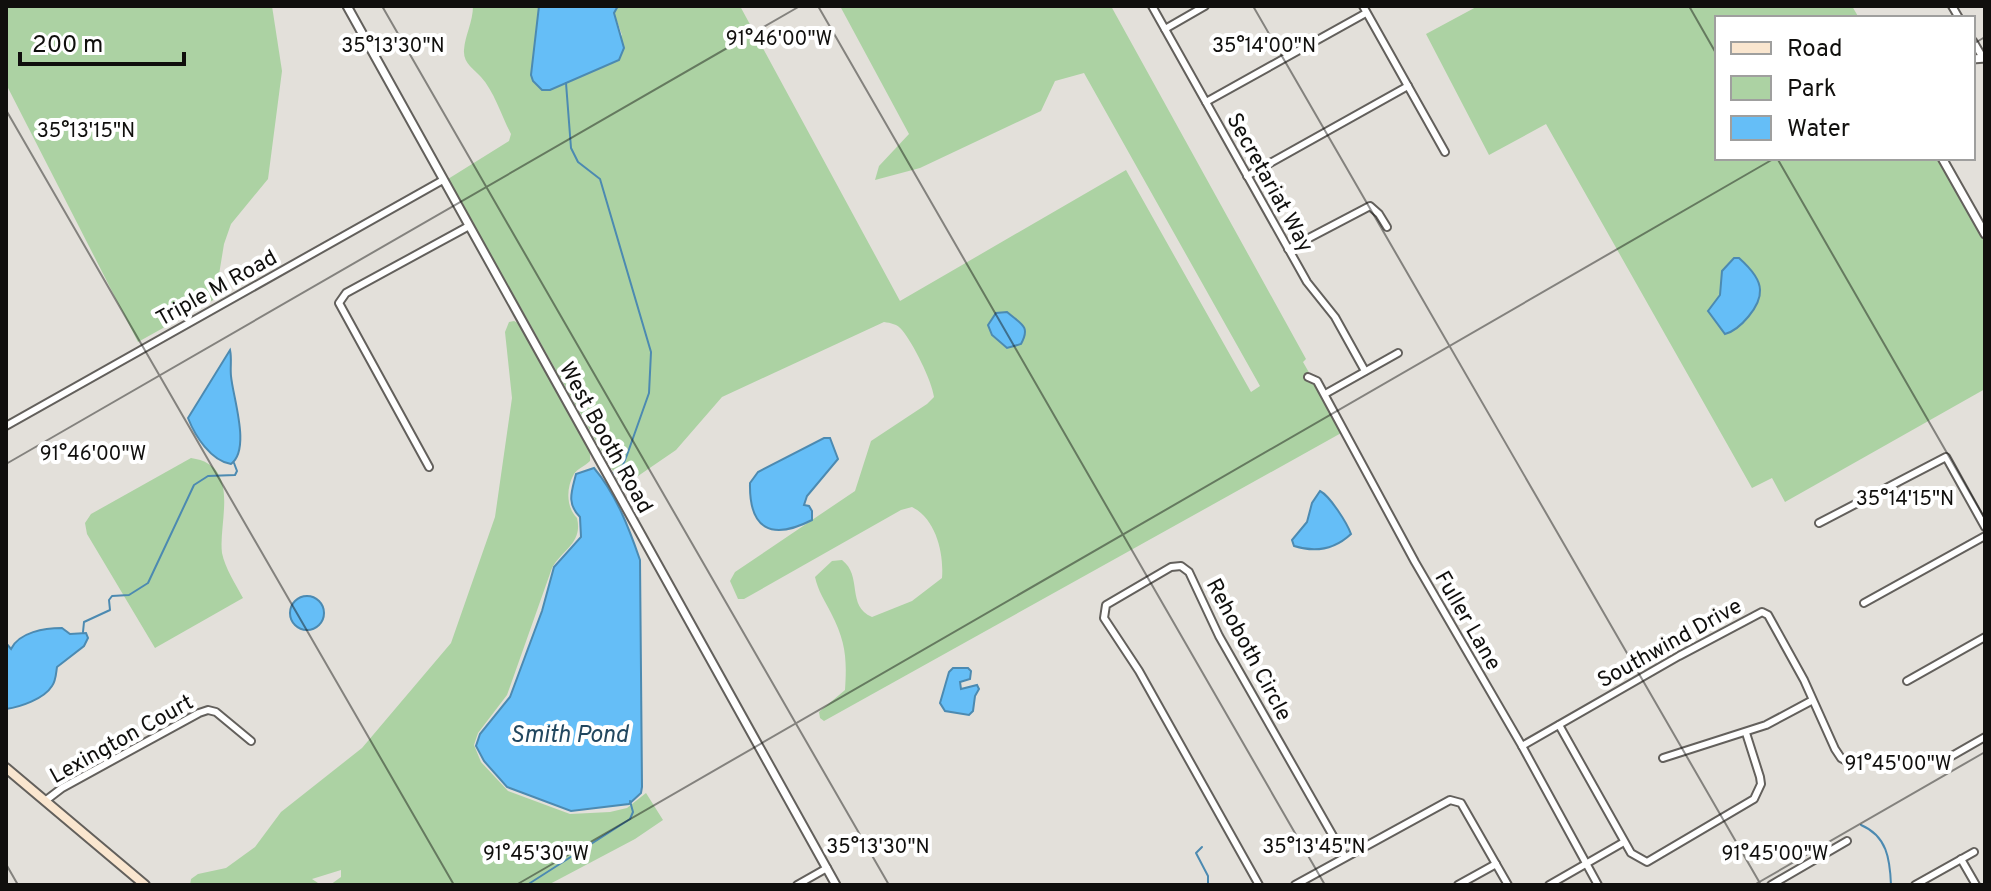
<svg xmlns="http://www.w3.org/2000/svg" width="1991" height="891" viewBox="0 0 1991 891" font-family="Overpass,sans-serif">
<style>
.green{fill:#acd2a3}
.water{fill:#65bef7;stroke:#4c8ab1;stroke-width:2}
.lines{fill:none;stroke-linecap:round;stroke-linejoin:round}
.stream{stroke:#4c8ab1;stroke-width:2}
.minor-casing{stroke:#63605c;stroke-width:10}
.tertiary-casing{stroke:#63605c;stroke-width:11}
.secondary-casing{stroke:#63605c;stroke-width:12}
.minor{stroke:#fff;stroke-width:6}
.tertiary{stroke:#fff;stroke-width:7}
.secondary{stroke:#fae6cf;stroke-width:8}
.ticks{fill:none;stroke:#100f0d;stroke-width:2;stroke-opacity:0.45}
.labels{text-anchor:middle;stroke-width:8;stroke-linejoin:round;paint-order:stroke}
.street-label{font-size:22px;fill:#100f0d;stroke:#fff}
.water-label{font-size:24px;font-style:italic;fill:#22475f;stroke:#fff}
.ticks-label{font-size:20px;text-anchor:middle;fill:#100f0d;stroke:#fff;stroke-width:8;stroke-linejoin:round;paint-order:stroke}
</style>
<rect width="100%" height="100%" fill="#e3e0da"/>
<g class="green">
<polygon points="6,6 272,6 282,71 268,179 231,224 224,244 215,299 138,342 6,84"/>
<path d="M 473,6 L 539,6 L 531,75 L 542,90 C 573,89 600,55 622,35 L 614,13 L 618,6 L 740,6 L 900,301 L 1126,170 L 1251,392 L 1260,386 L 1084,73 L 1055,81 L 1041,111 L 920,168 L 875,180 L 879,166 L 909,134 L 840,6 L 1111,6 L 1306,359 L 1303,362 L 1343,432 L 824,721 L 820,718 L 819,712 L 845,690 C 847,659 846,642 831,613 C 825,601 818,591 815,577 L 832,561 L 842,560 C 863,576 846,606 872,617 L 912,601 L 942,578 C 944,553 936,519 912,507 L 901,510 L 744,599 L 738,599 L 730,581 L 735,572 L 855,491 L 871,441 L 927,404 L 934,397 C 932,381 913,343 902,330 C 897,324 891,323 884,322 L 722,397 L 676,450 L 622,487 L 448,179 L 509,141 L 511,134 C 502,117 494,91 481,77 C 474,69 463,63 464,50 C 465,35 473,22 473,6 Z"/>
<polygon points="1478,6 1852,6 1859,18 1717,18 1717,158 1938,158 1985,242 1985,389 1785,502 1772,478 1752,488 1546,124 1489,155 1426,34"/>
<path d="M 514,321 L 520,324 L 590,453 L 590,461 C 585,466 577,469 574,474 C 566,488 566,507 577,518 C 583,543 563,549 552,568 L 507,695 L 478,733 L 474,745 L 481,762 L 508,791 L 570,814 L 610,812 L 627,808 L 646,793 L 663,820 L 635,839 L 548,885 L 330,885 L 341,877 L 341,870 L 312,879 L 321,885 L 190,885 L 191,879 L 198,874 L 226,868 L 255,847 L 281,812 L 362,748 L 451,643 L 495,517 L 512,398 L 505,332 L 509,322 Z"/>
<path d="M 191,458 C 242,465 218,522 222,553 C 225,568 236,585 243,598 L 155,648 L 87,534 L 85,523 L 91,514 Z"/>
</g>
<g class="water">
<polygon points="539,6 618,6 614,13 624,48 619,60 550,90 542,90 533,81 531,75"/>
<path d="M 1734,258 L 1739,258 C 1748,266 1760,278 1760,290 C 1761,306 1740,330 1725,334 L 1708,311 L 1720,295 L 1722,271 Z"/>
<path d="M 1007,312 C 1021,324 1031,326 1021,344 L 1007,348 L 992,335 L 988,325 L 996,313 Z"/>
<path d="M 230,350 C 232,359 230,367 231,376 C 233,398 251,449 231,464 C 211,461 195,436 188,418 Z"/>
<path d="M 824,438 L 830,438 L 838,459 L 807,496 L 804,505 L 809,506 L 812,511 L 812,520 C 771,541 749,529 750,483 L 758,472 Z"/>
<path d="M 594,468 C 616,494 629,528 640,560 L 642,787 L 641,793 L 629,804 L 571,811 L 507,787 L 484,761 L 476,746 L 480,734 L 510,697 L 542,611 L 554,567 L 581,537 L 580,517 C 566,503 572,491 576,474 Z"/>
<path d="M 1320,491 C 1330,496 1347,523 1351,534 C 1335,549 1316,553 1294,546 L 1292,540 L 1307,522 L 1312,503 Z"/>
<circle cx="307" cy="613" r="17"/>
<path d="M 62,628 L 70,634 L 86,633 L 88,638 L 84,646 L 57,667 C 56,673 56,681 52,686 C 44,699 20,707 6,709 L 6,643 L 11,649 C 19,632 45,628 62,628 Z"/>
<polygon points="953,668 968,668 971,671 970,679 960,682 961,689 977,685 979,689 975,696 973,711 969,715 945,711 940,703 949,672"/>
</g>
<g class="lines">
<g class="stream">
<polyline points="566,83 571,148 578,162 600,179 651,352 649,393 627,455 623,465 612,474"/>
<polyline points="83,632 84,622 110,610 109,600 112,596 129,595 148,583 194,485 208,476 235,475 237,471 234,463"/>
<path d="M 1861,825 C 1887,836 1890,859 1891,885"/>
<polyline points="1202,847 1196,853 1208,876 1208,885"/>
<polyline points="527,885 630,819 633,812 630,801"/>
</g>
<g class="minor-casing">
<g id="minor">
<polyline points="1152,6 1307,282 1335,317 1365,371"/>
<polyline points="1363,6 1445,152"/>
<polyline points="1952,6 1959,18"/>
<polyline points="1165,29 1205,6"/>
<polyline points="1973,41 1983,58"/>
<polyline points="1206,102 1366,13"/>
<polyline points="1247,176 1408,86"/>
<polyline points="1288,249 1370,206 1379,214 1387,227"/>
<polyline points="1308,377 1317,381 1415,562 1522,746 1598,885"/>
<polyline points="1325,394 1398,353"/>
<polyline points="6,426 443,180"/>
<polyline points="429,467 339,303 346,293 469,226"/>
<polyline points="1819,523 1946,457 1985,527"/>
<polyline points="1864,603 1985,536"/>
<polyline points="1907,681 1985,637"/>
<polyline points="1559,725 1631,853 1647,862 1754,799 1761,784 1760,777 1746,733"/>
<polyline points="1522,746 1679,656 1762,612 1768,615 1804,680 1835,749 1841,758 1852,764"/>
<polyline points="1950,757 1985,737"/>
<polyline points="1663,758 1766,725 1811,701"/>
<polyline points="45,801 62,788 199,713 208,710 216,712 251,741"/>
<polyline points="1961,859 1976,885"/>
<polyline points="797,885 827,868"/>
<polyline points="1259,885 1139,671 1104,618 1106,605 1171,567 1181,566 1189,572 1219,636 1345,857"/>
<polyline points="1295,885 1450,800 1461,803 1508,885"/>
<polyline points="1458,885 1496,864"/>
<polyline points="1549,885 1624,842"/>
<polyline points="1771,885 1847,841"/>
<polyline points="1915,885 1974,852"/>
</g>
</g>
<g class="tertiary-casing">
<g id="tertiary">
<polyline points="347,6 836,885"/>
<polyline points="1973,59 1985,58"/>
<polyline points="1942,158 1985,234"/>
</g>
</g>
<g class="secondary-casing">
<polyline id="secondary" points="6,768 145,885"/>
</g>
<use href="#minor" class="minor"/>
<use href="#tertiary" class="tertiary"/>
<use href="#secondary" class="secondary"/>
</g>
<path class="ticks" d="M 382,6 L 889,885M 818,6 L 1325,885M 1253,6 L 1761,885M 1689,6 L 1717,55M 1973,44 L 1985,37M 6,110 L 454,885M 1777,158 L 1985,519M 6,464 L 800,6M 6,864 L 18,885M 516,885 L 1775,158M 1754,885 L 1985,752"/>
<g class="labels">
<g class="street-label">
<text transform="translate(1271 182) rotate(61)" y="8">Secretariat Way</text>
<text transform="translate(216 287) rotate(-29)" y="8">Triple M Road</text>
<text transform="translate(607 437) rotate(61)" y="8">West Booth Road</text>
<text transform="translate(1469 620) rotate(60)" y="8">Fuller Lane</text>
<text transform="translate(1669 642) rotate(-29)" y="8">Southwind Drive</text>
<text transform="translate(1250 649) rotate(62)" y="8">Rehoboth Circle</text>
<text transform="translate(121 738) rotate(-29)" y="8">Lexington Court</text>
</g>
<g class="water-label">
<text x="569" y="742">Smith Pond</text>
</g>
</g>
<g class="ticks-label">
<text x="779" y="45">91°46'00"W</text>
<text x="393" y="52">35°13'30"N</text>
<text x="1264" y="52">35°14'00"N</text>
<text x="86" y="137">35°13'15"N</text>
<text x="93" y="460">91°46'00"W</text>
<text x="1905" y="505">35°14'15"N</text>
<text x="1898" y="770">91°45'00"W</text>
<text x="878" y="853">35°13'30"N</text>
<text x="1314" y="853">35°13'45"N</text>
<text x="536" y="860">91°45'30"W</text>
<text x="1775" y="860">91°45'00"W</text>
</g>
<rect width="1991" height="891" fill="none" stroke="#100f0d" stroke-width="16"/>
<rect x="1715" y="16" width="260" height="144" fill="#ffffff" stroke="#9f9f9e" stroke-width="2"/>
<rect x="1731" y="42" width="40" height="12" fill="#fae6cf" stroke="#9f9f9e" stroke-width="2"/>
<text x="1787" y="56" font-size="24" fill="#100f0d">Road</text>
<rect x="1731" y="76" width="40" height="24" fill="#acd2a3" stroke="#9f9f9e" stroke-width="2"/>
<text x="1787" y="96" font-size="24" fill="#100f0d">Park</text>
<rect x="1731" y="116" width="40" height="24" fill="#65bef7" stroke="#9f9f9e" stroke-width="2"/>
<text x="1787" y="136" font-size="24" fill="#100f0d">Water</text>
<path d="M20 52v12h164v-12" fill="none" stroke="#100f0d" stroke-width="4"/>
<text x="32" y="52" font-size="24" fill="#100f0d" stroke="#ffffff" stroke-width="6" paint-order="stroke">200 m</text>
</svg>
